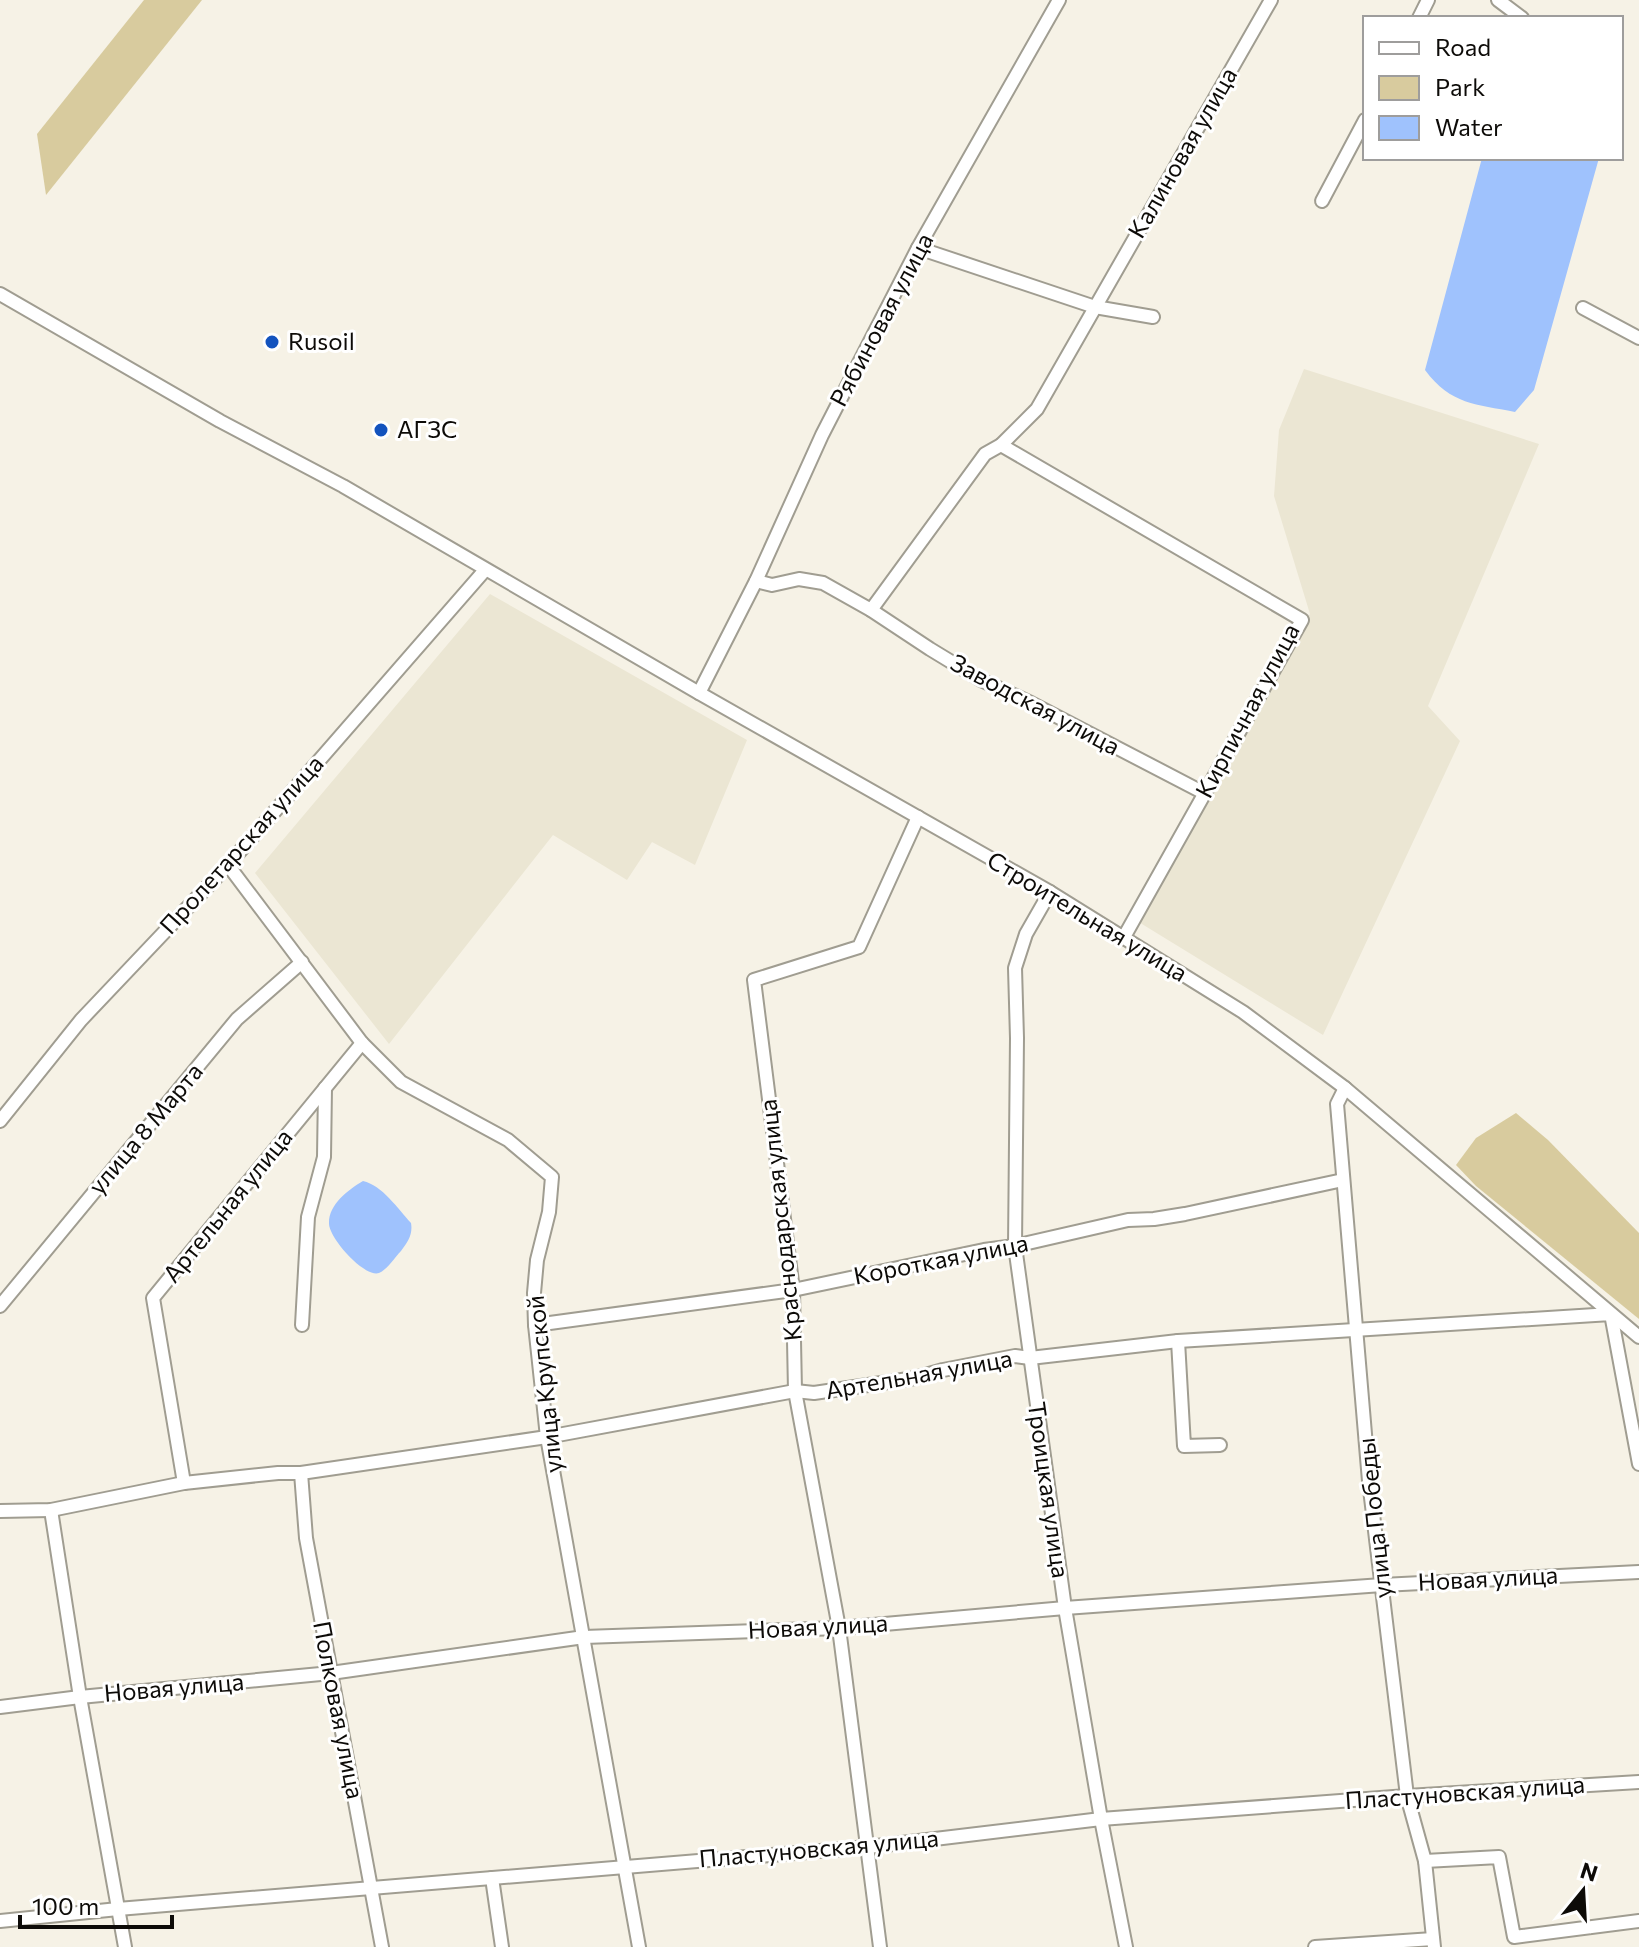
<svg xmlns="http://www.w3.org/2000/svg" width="1639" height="1947" viewBox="0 0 1639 1947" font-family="Commissioner,sans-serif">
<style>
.built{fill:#ebe6d3}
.green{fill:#d8cb9e}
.water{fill:#9fc2fd}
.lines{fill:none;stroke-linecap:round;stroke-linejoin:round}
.minor-casing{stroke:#a09d91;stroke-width:16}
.minor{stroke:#fff;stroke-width:12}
.poi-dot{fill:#1353be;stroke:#fff;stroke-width:3}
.labels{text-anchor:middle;stroke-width:6;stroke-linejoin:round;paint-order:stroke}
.street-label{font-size:24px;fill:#0d0b08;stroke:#fff}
.poi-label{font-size:24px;fill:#0d0b08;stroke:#fff;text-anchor:start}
</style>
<rect width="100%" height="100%" fill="#f6f2e6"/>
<g class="built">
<polygon points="1304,369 1539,444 1428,706 1460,741 1323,1035 1137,921 1310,614 1274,496 1279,430"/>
<polygon points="490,594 747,740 695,865 652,842 627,880 553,835 389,1044 255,873"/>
</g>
<g class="green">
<polygon points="144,0 202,0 46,195 37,134"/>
<polygon points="1516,1113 1548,1140 1639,1233 1639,1319 1476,1186 1456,1165 1476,1138"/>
</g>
<g class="water">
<path d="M 1482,158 L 1599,158 L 1534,390 L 1515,412 C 1476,404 1451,405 1425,370 Z"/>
<path d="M 363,1181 C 382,1185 398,1209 411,1223 C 413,1234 408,1242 401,1251 C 395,1257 387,1270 379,1273 C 364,1278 328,1237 329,1223 C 329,1204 348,1190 363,1181 Z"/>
</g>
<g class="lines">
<g class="minor-casing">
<g id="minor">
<polyline points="1498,0 1522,18"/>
<polyline points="1419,18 1428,0"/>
<polyline points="1322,201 1365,120"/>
<polyline points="918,248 1095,307 1153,317"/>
<polyline points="0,294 220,421 343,486 699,693 1050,892 1243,1012 1345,1088 1639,1337"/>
<polyline points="1583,308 1639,338"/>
<polyline points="1001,445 1302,620 1124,937"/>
<polyline points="756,581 772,585 799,579 823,583 871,610 930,649 981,680 1031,703 1204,793"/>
<polyline points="871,610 985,454 1001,445 1037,409 1271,0"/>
<polyline points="699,693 756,581 822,435 918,248 1059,0"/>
<polyline points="228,865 362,1043 401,1082 508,1140 552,1177 549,1212 537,1260 534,1293 535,1325 547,1437 639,1947"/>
<polyline points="1050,892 1026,934 1015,968 1017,1038 1015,1246 1065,1608 1101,1819 1126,1947"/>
<polyline points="1345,1088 1337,1104 1369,1481 1407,1796 1425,1861 1434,1947"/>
<polyline points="0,1121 81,1020 228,865 485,570"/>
<polyline points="0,1306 237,1019 302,962"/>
<polyline points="302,1325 308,1217 324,1157 325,1088"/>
<polyline points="535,1325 793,1290 984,1250 1015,1246 1128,1220 1154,1219 1185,1214 1343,1180"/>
<polyline points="1178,1341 1184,1446 1220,1445"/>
<polyline points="301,1473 306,1538 382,1947"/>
<polyline points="184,1483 153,1298 362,1043"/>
<polyline points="51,1510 80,1697 125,1947"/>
<polyline points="0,1511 51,1510 184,1483 278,1473 301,1473 547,1437 795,1391 814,1393 915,1378 943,1370 1015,1356 1030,1358 1178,1341 1611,1314 1639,1464"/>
<polyline points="0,1707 80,1697 331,1673 584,1637 839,1628 1065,1608 1382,1585 1639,1572"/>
<polyline points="1425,1861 1499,1857 1514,1937 1639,1921"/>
<polyline points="492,1878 502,1947"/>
<polyline points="0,1921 118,1909 868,1847 1101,1819 1407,1796 1639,1782"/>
<polyline points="880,1947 839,1628 795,1391 793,1290 754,980 859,947 918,817"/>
<polyline points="1315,1947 1433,1939"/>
</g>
</g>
<use href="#minor" class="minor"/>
</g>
<g class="poi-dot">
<circle cx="272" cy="342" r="8"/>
<circle cx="381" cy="430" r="8"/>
</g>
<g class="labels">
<g class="street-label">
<text transform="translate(1183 153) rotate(-60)" y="8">Калиновая улица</text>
<text transform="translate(882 320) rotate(-62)" y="8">Рябиновая улица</text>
<text transform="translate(1035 705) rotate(28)" y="8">Заводская улица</text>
<text transform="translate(1248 711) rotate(-62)" y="8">Кирпичная улица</text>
<text transform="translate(242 845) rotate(-48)" y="8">Пролетарская улица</text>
<text transform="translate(1087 917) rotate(31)" y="8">Строительная улица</text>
<text transform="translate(146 1129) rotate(-50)" y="8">улица 8 Марта</text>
<text transform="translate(228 1206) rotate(-51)" y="8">Артельная улица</text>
<text transform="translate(781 1220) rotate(-96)" y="8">Краснодарская улица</text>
<text transform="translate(941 1260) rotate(-11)" y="8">Короткая улица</text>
<text transform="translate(919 1375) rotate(-10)" y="8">Артельная улица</text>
<text transform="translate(545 1384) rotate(-96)" y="8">улица Крупской</text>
<text transform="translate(1048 1490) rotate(82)" y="8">Троицкая улица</text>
<text transform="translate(1375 1518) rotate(-96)" y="8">улица Победы</text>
<text transform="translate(1488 1579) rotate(-3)" y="8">Новая улица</text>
<text transform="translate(818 1627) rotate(-3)" y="8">Новая улица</text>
<text transform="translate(174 1688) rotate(-5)" y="8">Новая улица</text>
<text transform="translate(338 1710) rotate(79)" y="8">Полковая улица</text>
<text transform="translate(1465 1793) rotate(-4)" y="8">Пластуновская улица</text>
<text transform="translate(819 1849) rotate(-5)" y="8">Пластуновская улица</text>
</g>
<g class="poi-label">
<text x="288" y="350">Rusoil</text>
<text x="397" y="438">АГЗС</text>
</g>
</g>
<rect x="1363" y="16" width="260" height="144" fill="#ffffff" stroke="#9e9d9c" stroke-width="2"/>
<rect x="1379" y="42" width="40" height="12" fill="#ffffff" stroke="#9e9d9c" stroke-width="2"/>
<text x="1435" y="56" font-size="24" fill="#0d0b08">Road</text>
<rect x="1379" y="76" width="40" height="24" fill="#d8cb9e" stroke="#9e9d9c" stroke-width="2"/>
<text x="1435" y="96" font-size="24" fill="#0d0b08">Park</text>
<rect x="1379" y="116" width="40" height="24" fill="#9fc2fd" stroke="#9e9d9c" stroke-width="2"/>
<text x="1435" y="136" font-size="24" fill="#0d0b08">Water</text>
<g transform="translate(1583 1891) rotate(18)" stroke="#ffffff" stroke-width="6" paint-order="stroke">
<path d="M0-6L14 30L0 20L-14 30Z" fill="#0d0b08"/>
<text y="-12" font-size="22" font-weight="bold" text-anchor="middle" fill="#0d0b08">N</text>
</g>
<path d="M20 1915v12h152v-12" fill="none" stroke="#0d0b08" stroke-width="4"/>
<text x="32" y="1915" font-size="24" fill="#0d0b08" stroke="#ffffff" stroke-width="6" paint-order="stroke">100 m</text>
</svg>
